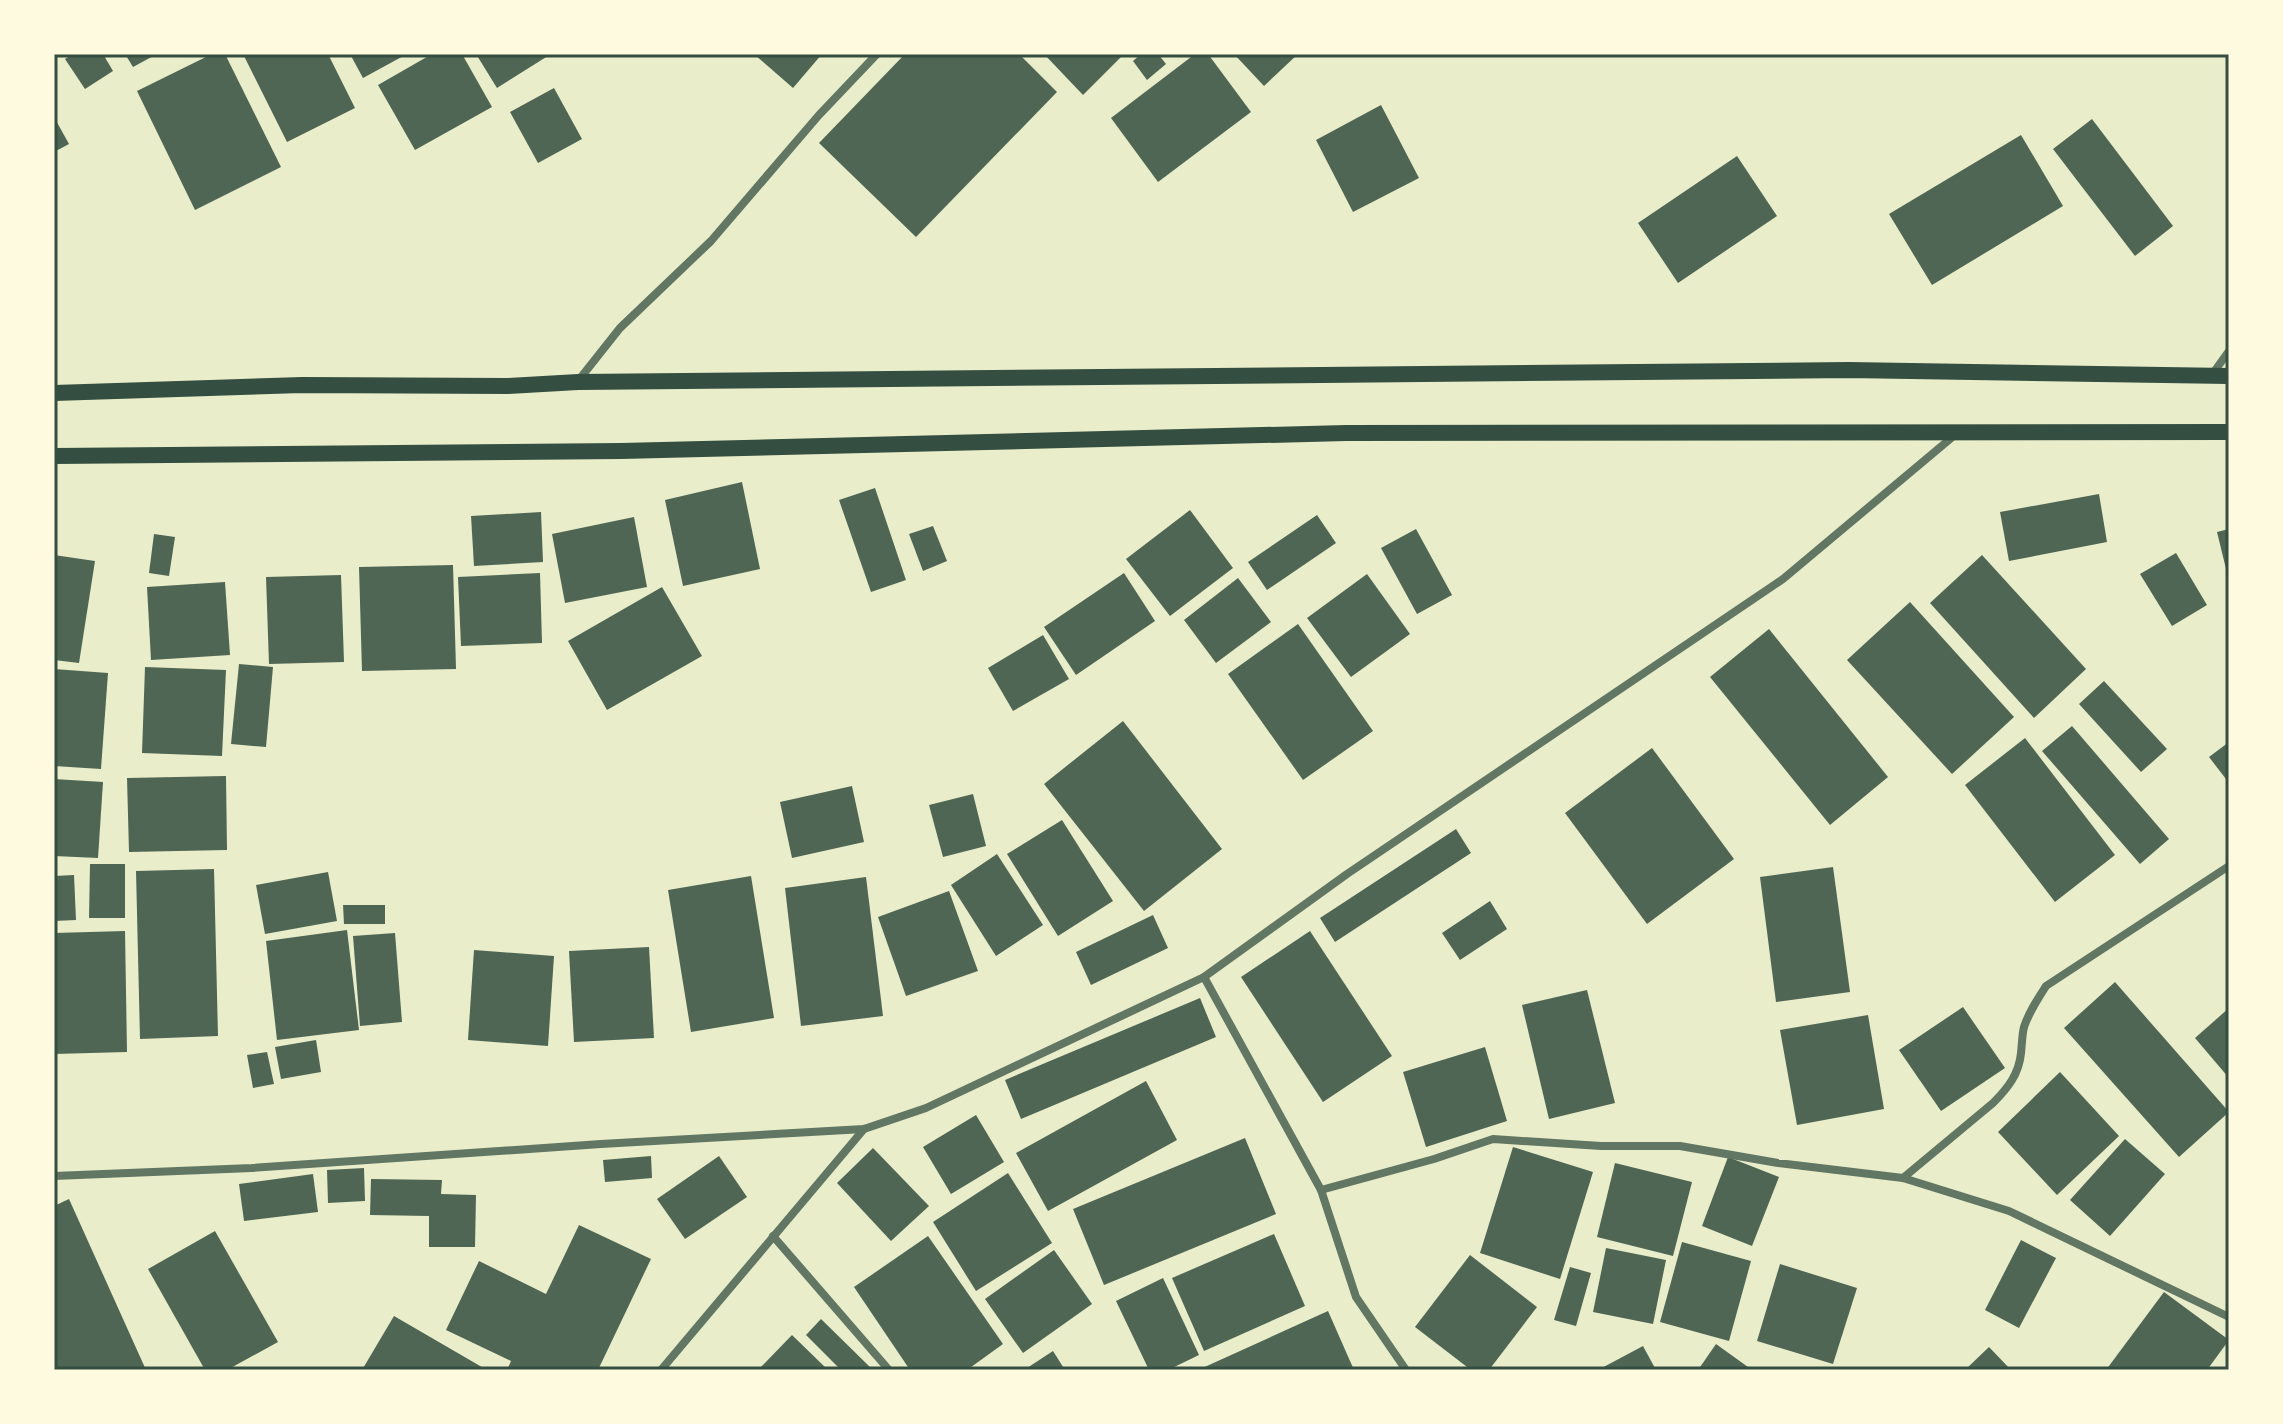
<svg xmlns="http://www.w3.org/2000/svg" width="2283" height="1424" viewBox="0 0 2283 1424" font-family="'Titillium Web',sans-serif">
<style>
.building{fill:#4f6655}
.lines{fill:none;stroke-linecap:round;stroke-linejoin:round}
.minor{stroke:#617663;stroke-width:8}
.secondary{stroke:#344e41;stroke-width:16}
.neatline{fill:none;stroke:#344e41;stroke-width:3}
</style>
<rect width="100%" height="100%" fill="#e9edc9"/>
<g class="building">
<polygon points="73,54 103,54 113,71 85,89 65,59"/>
<polygon points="125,54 157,54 133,67"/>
<polygon points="212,54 225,54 281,167 195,210 137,91"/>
<polygon points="243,54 328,54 355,108 287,142"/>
<polygon points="350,54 407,54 363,78"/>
<polygon points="432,54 462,54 492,107 415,150 378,85"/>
<polygon points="476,54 551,54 497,88"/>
<polygon points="754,54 822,54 793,88"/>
<polygon points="905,54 1019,54 1057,92 916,237 819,143"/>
<polygon points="1044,54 1124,54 1083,95"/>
<polygon points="1141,54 1158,54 1166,64 1147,80 1133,61"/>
<polygon points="1195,54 1208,54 1251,112 1158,182 1111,118"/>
<polygon points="1234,54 1298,54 1264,86"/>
<polygon points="554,88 582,139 538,163 510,112"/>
<polygon points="1381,105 1419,178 1353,212 1316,140"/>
<polygon points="54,117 69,144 54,152"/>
<polygon points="2092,119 2173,226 2135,256 2053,149"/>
<polygon points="2021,135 2063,206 1932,285 1889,214"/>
<polygon points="1737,156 1777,216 1678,283 1638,223"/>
<polygon points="742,482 760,569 683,586 665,500"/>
<polygon points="875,488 906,580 871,592 839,500"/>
<polygon points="2099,494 2107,542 2009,561 2000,512"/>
<polygon points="1190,510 1233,568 1170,616 1126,559"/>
<polygon points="541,512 543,562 474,566 471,516"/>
<polygon points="1317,515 1336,543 1267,590 1248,562"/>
<polygon points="634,517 647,587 565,603 552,534"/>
<polygon points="933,526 947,561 923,571 909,534"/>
<polygon points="1416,529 1452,595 1417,614 1381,548"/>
<polygon points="2229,529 2229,577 2228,577 2217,532"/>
<polygon points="154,534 175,537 169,576 149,573"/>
<polygon points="2176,553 2207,605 2172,626 2140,574"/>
<polygon points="54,555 95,561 79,663 54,660"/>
<polygon points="1982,555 2086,669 2034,718 1930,603"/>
<polygon points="453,565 456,669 362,671 359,567"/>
<polygon points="540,573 542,643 461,646 458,577"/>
<polygon points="1124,573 1155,621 1076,675 1044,627"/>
<polygon points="1367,574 1410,634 1351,677 1307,618"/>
<polygon points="341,575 344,662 269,664 266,577"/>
<polygon points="1238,578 1271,622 1216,663 1184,620"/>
<polygon points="225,582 230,655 151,660 147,587"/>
<polygon points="662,587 702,656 607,710 568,641"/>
<polygon points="1910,602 2014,717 1952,774 1847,660"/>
<polygon points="1298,624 1373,731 1303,780 1228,674"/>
<polygon points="1769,629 1888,777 1830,825 1710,677"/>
<polygon points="1043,635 1069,679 1013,711 988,668"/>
<polygon points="239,664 273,667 266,747 231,744"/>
<polygon points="145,667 226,670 222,756 142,753"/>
<polygon points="54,669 108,673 101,769 54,766"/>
<polygon points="2104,681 2167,749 2141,772 2079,704"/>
<polygon points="1123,721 1222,849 1144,911 1044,784"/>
<polygon points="2072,726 2169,839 2140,864 2042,751"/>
<polygon points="2025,738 2115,855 2055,902 1965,785"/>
<polygon points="2229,742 2229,783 2209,757"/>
<polygon points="1652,748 1734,859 1647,924 1565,813"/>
<polygon points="226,776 227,850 129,852 127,778"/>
<polygon points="54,779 103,782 98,858 54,856"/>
<polygon points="852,786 864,842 792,858 780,802"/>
<polygon points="973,794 986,846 943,857 929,805"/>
<polygon points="1062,820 1113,901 1058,936 1007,854"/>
<polygon points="1456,829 1471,853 1335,942 1320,918"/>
<polygon points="997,854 1043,925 996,956 951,885"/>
<polygon points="90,864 125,864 125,918 89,918"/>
<polygon points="1833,867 1850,992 1776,1002 1760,877"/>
<polygon points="214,869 218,1036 140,1039 136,871"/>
<polygon points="328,872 337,921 265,934 256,885"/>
<polygon points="74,875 76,920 54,921 54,876"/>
<polygon points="751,876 774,1018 691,1032 668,890"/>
<polygon points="866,877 883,1016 801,1026 785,888"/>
<polygon points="949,891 978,971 906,996 878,917"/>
<polygon points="1490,901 1507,929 1460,960 1442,933"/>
<polygon points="343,905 385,905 385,924 344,924"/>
<polygon points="1153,915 1168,948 1091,985 1076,952"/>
<polygon points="347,930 359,1030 277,1040 266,941"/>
<polygon points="125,931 127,1052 54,1054 54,933"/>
<polygon points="1310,931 1392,1056 1323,1102 1241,977"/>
<polygon points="395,933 402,1022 360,1026 353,936"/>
<polygon points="649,947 654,1038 574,1042 569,951"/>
<polygon points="474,950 554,956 548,1046 468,1040"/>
<polygon points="2115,982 2229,1112 2179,1157 2064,1028"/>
<polygon points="1587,990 1615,1103 1549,1119 1522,1005"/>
<polygon points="1200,998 1216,1037 1021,1119 1005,1080"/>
<polygon points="1963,1007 2005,1068 1941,1111 1899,1050"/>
<polygon points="2229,1008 2229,1078 2195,1038"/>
<polygon points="1868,1015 1884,1109 1797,1125 1780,1030"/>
<polygon points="316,1040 321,1072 281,1079 275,1047"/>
<polygon points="1485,1047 1507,1121 1426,1147 1403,1072"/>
<polygon points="267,1052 274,1084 253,1088 247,1055"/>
<polygon points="2060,1072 2119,1136 2057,1195 1998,1132"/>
<polygon points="1146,1081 1177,1140 1048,1211 1016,1153"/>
<polygon points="976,1115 1004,1162 951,1194 923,1147"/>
<polygon points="1245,1138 1276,1214 1104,1285 1073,1209"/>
<polygon points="2125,1139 2165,1174 2110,1236 2070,1200"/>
<polygon points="1513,1147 1593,1172 1560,1279 1480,1253"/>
<polygon points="873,1148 929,1206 891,1241 837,1183"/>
<polygon points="651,1156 652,1178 605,1182 603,1160"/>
<polygon points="719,1156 747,1197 685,1239 657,1199"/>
<polygon points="1728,1157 1779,1177 1752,1246 1702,1226"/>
<polygon points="1615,1163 1692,1182 1673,1256 1597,1237"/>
<polygon points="364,1168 365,1201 328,1203 327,1170"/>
<polygon points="1008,1173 1052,1243 976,1291 933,1222"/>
<polygon points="313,1174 318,1212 244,1221 239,1184"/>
<polygon points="371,1179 442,1180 441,1194 476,1195 475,1247 429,1247 429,1216 370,1215"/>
<polygon points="69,1199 146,1370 54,1370 54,1206"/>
<polygon points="579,1225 651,1259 598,1370 512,1370 508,1368 511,1361 446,1330 479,1261 546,1294"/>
<polygon points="215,1231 278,1342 227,1370 205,1370 148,1269"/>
<polygon points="1274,1234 1305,1306 1204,1351 1172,1278"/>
<polygon points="928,1236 1003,1344 967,1370 910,1370 854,1287"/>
<polygon points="2021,1240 2056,1258 2019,1328 1985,1310"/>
<polygon points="1682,1242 1751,1261 1729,1341 1660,1322"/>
<polygon points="1606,1248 1666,1260 1653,1324 1593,1312"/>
<polygon points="1054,1250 1092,1304 1023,1353 985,1299"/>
<polygon points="1470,1255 1537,1307 1489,1370 1471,1370 1415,1327"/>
<polygon points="1780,1264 1857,1288 1833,1364 1757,1341"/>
<polygon points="1570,1267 1591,1273 1576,1326 1554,1320"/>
<polygon points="1163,1278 1199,1355 1168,1370 1149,1370 1116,1301"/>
<polygon points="2164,1292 2229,1340 2207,1370 2106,1370"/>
<polygon points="1328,1311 1354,1370 1198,1370"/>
<polygon points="394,1316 487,1370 362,1370"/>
<polygon points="821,1319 873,1370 841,1370 806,1335"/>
<polygon points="792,1335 828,1370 758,1370"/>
<polygon points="1716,1344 1748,1367 1746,1370 1698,1370"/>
<polygon points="1643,1346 1656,1370 1598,1370"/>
<polygon points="1989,1347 2011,1370 1965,1370"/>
<polygon points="1053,1351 1065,1370 1024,1370"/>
</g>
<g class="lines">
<g class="minor">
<polyline points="2211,376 2229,351"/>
<polyline points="578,381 620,328 711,241 819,115 877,54"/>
<polyline points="1204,977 1321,1190 1356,1297 1406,1370"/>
<polyline points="54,1176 252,1168 601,1144 864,1129 926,1108 1204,977 1347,874 1783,579 1956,434"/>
<path d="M 1903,1178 L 1993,1103 C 2008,1088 2019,1074 2021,1053 C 2022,1044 2022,1035 2024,1027 C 2029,1012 2037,1000 2046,986 L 2229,866"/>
<polyline points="1321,1190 1434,1159 1493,1139 1601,1146 1680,1146 1778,1163 1903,1178 2009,1211 2229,1317"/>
<polyline points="773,1236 889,1370"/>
<polyline points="661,1370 864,1129"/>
</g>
<g class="secondary">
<polyline points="54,393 302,385 508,386 578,382 1849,370 2229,376"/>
<polyline points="54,456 621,451 1346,433 2229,432"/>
</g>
</g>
<rect width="2283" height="1424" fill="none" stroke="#fefae0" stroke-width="112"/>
<rect x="56" y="56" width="2171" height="1312" class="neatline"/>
</svg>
